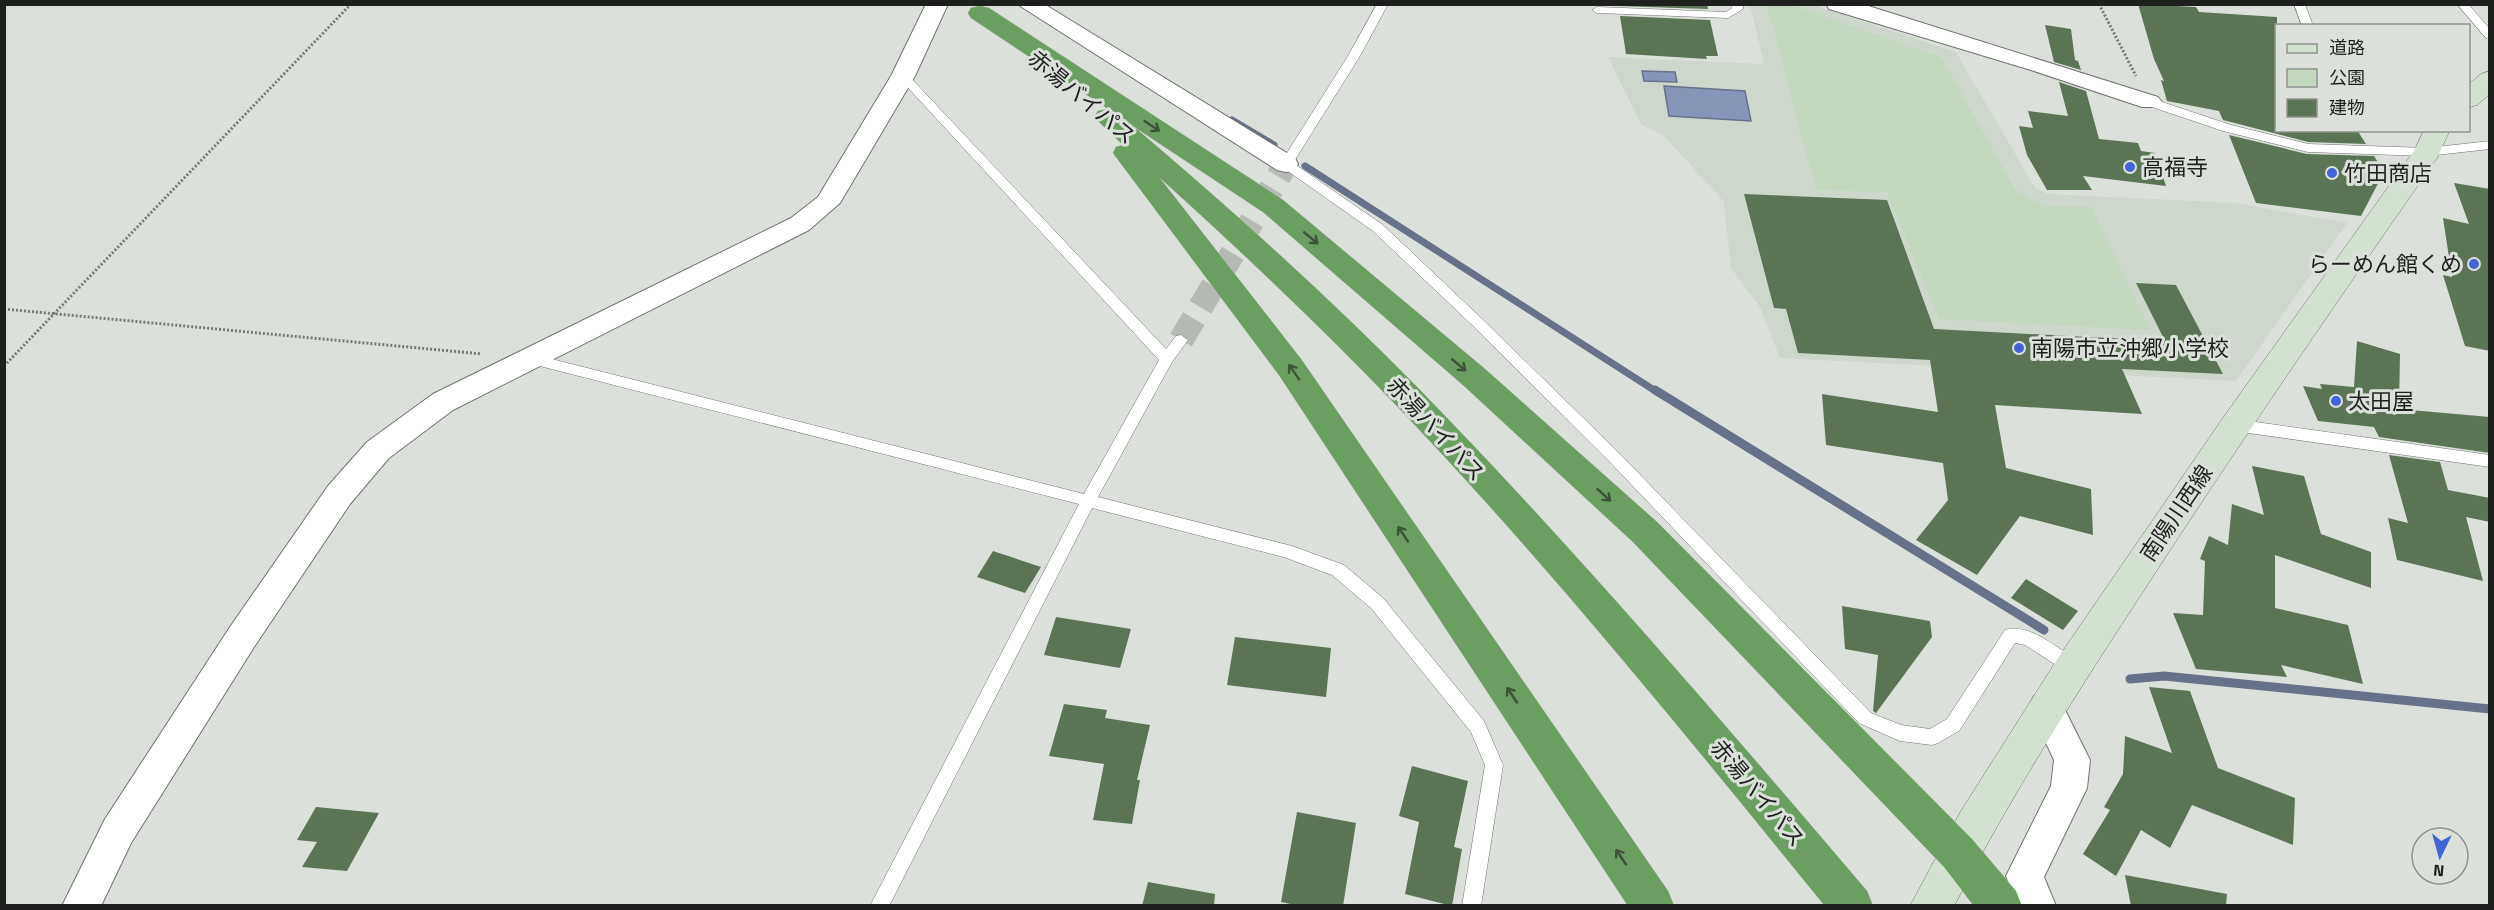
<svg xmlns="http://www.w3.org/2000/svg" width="2494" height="910" viewBox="0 0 2494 910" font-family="'Titillium Web','Noto Sans JP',sans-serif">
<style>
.built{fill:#ced7cc}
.green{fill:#c2d7be}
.water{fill:#8695b8;stroke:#67728a;stroke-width:1.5}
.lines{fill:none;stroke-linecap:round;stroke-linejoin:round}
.stream-far1{stroke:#67728a;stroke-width:7}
.stream{stroke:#67728a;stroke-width:9}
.building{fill:#5b7456}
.street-tunnel{stroke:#b6bab5;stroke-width:25;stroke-dasharray:25 13;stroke-linecap:butt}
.lane-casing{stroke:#70736f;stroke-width:1}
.street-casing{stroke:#70736f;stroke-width:2}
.secondary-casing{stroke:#70736f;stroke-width:1}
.highway-casing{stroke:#bcbcbc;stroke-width:1}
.path{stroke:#767975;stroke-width:3;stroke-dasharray:2 2;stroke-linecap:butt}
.lane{fill:#fff;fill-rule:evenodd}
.street{fill:#fff;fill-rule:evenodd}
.secondary{fill:#d3e2d0;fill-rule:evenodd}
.highway{fill:#6b9f61;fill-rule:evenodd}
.oneway{stroke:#3d5339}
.poi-dot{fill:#4165d7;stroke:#dce0db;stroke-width:2}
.labels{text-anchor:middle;stroke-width:6;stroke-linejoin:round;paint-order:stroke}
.street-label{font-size:22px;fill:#1e201e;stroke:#dce0db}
.poi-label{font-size:22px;fill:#1e201e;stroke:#dce0db;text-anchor:start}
</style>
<rect width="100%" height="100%" fill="#dce0db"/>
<polygon class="built" points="1750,5 1814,5 1956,52 2035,188 2048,194 2236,203 2347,223 2236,381 1780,358 1760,307 1731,268 1724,202 1666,138 1641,124 1608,57 1764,64"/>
<polygon class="green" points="1767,5 1792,5 1941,57 2016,191 2046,206 2091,207 2150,330 1939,319 1887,192 1816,190"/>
<g class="water">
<polygon points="1642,71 1675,72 1677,82 1644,81"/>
<polygon points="1664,86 1745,91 1751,121 1669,116"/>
</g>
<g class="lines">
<g class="stream-far1">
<polyline points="1232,120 1274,145"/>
<polyline points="1305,166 1657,392"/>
</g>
<g class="stream">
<polyline points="1655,390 2044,630"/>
<polyline points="2130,679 2164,676 2490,709"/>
</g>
</g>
<g class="building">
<polygon points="1618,4 1707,4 1708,9 1618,6"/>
<polygon points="2138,4 2196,7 2199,12 2277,17 2277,130 2357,130 2366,144 2308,142 2223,120 2219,111 2167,101 2161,80 2164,81 2154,59"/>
<polygon points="1620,16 1710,20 1718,56 1706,56 1707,59 1626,54"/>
<polygon points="2045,25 2071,29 2075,60 2078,61 2081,70 2054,62"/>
<polygon points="2059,82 2086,91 2099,139 2138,143 2141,151 2155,153 2166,186 2083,176 2092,190 2047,190 2027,155 2019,126 2033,128 2028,111 2068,116"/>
<polygon points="2229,135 2307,154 2374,156 2384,172 2361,216 2256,203"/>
<polygon points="2454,183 2490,189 2490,351 2465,346 2443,275 2452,277 2443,218 2469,224"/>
<polygon points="1744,194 1887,200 1934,329 2165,341 2136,283 2176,285 2223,374 2122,369 2142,414 1995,405 2006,468 2091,489 2093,535 2020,516 1977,575 1916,540 1948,500 1943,463 1826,445 1822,394 1938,412 1930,360 1798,353 1786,309 1774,308"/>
<polygon points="2357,341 2400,354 2399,409 2490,417 2490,453 2379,437 2374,427 2318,421 2303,386 2322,389 2320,384 2354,387"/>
<polygon points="2389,455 2440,462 2448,490 2490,498 2490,522 2466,517 2483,581 2397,560 2388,518 2408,523"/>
<polygon points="2252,466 2304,476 2321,534 2371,552 2371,588 2275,555 2275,608 2348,625 2363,684 2281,665 2287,677 2196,669 2173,613 2203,615 2205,561 2200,559 2209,536 2228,545 2232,504 2264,515"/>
<polygon points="993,551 1041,567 1025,593 977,577"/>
<polygon points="2026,579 2078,611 2063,630 2011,598"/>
<polygon points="1842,606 1930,621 1932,637 1876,713 1873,711 1878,655 1845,649"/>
<polygon points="1056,617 1131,629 1120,668 1044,655"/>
<polygon points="1235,637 1331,648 1326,697 1227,685"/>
<polygon points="2149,687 2190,691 2218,768 2295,798 2293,845 2192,805 2170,848 2141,830 2116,876 2083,854 2110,810 2104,807 2123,774 2125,736 2172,753"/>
<polygon points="1064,704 1107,710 1105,718 1150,725 1137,780 1140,780 1132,824 1093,820 1104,764 1049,756"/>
<polygon points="1412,766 1468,781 1454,847 1462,849 1452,906 1405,894 1419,822 1399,816"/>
<polygon points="316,807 379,813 347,871 302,867 317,842 297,840"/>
<polygon points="1297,812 1356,823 1343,906 1300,906 1281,902"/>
<polygon points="2125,875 2227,894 2226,906 2131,906"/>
<polygon points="1148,882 1215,894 1214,906 1142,906"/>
</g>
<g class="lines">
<polyline class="street-tunnel" points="1181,340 1286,164"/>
<g class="lane-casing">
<g id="lane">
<path d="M 1377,4 L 1388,4 L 1360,56 L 1293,163 L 1383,225 L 1480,317 L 1618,452 L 1871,713 L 1901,725 L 1930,729 L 1947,719 L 2005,630 C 2029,622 2060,650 2079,662 L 2081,667 L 2079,672 L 2073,674 L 2067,672 L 2025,645 L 2015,643 L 1959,731 L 1938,743 L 1932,745 L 1900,741 L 1859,723 L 1608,460 L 1470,323 L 1373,231 L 1282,167 L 1280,164 L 1348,56 Z"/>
<polygon points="1732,4 1743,4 1743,9 1728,18 1597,13 1592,10 1597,7 1726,12 1732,8"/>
<polygon points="2294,4 2305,4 2313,26 2302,26"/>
<polygon points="2457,4 2468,4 2490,29 2490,39 2486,38"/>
<polygon points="903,73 907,74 1166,349 1176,336 1181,335 1188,340 1172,362 1098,497 1292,546 1344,565 1383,598 1484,721 1503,765 1481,906 1462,906 1485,765 1471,732 1371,608 1332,575 1284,557 1092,508 889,906 870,906 1079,504 532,364 525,359 532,354 1084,494 1159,360 899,78 899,74"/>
<polygon points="2150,98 2231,125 2308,144 2427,148 2490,141 2490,149 2427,156 2308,152 2223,131 2146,105 2146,99"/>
<polygon points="2234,419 2490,455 2490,467 2234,431 2227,425"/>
</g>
</g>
<g class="street-casing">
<g id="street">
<polygon points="926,4 948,4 915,76 840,203 809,230 453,410 389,458 350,504 254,647 131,843 101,906 62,906 105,819 230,627 328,486 367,442 433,394 791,218 818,197 891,76"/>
<polygon points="1017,4 1044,4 1295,158 1298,164 1295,170 1286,172 1277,170"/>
<polygon points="1826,4 1862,4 2158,97 2162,102 2158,107 2142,107 2031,70 1829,9"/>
<polygon points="2046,692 2058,696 2090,760 2087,788 2044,877 2056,906 2018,906 2006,876 2051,786 2054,760 2029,707 2034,696"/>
</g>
</g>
<g class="secondary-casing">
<g id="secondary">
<polygon points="2490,71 2490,94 2477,105 2468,108 2468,85 2481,74"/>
<path d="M 2424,130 L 2450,130 L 2437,158 C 2338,300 2240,442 2146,587 C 2078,691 2011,795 1954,906 L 1910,906 L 1961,811 L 2060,655 L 2225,415 L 2414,151 Z"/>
</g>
</g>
<g class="highway-casing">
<path id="highway" d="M 980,6 L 989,8 L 1283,200 L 1485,369 L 1657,522 L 1972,839 L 2016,891 L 2022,906 L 1974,906 L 1944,867 L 1633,542 L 1463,385 L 1263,212 L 1133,126 C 1232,210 1329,297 1420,390 C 1576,550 1722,721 1867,891 L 1873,906 L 1825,906 C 1686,735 1547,563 1395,404 C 1319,325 1240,250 1159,177 L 1301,359 L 1668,891 L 1674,906 L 1628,906 L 1279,375 L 1113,153 L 1116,147 L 1123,145 L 1094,117 L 1098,111 L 1108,109 L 971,18 L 968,13 L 971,8 Z"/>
</g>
<g class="path">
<polyline points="2099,4 2136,76"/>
<polyline points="4,7 7,4"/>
<polyline points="4,309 482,354"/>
<polyline points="4,366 351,4"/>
</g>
<use href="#lane" class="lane"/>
<use href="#street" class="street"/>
<use href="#secondary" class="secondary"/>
<use href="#highway" class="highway"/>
</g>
<defs><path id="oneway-shaft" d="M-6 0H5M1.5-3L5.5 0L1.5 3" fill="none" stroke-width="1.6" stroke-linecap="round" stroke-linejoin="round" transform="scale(1.5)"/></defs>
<g class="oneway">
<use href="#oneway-shaft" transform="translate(1152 126) rotate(34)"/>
<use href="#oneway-shaft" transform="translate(1311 238) rotate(40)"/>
<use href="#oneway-shaft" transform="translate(1459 365) rotate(40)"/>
<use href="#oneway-shaft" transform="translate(1294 372) rotate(-125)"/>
<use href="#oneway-shaft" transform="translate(1604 495) rotate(42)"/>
<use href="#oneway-shaft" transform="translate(1403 534) rotate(-124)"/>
<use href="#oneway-shaft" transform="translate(1512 695) rotate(-124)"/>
<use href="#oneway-shaft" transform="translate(1621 857) rotate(-124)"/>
</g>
<g class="poi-dot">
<circle cx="2130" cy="167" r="6"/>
<circle cx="2332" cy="173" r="6"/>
<circle cx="2474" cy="264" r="6"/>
<circle cx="2019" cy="348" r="6"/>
<circle cx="2336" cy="401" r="6"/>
</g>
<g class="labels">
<g class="street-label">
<text transform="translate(1082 97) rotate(40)" y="8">赤湯バイパス</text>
<text transform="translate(1436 429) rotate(47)" y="8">赤湯バイパス</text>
<text transform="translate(2176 513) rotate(-56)" y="8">南陽川西線</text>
<text transform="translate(1758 793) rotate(50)" y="8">赤湯バイパス</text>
</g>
<g class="poi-label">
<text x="2142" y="175">高福寺</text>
<text x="2344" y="181">竹田商店</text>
<text x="2462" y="272" text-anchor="end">らーめん館くめ</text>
<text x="2031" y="356">南陽市立沖郷小学校</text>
<text x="2348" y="409">太田屋</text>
</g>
</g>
<rect width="2494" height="910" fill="none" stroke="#1e201e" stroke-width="12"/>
<rect x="2275" y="24" width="195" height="108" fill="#dce0db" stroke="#90938f" stroke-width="1.5"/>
<rect x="2287" y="44" width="30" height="9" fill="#d3e2d0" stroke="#90938f" stroke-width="1.5"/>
<text x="2329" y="54" font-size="18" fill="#1e201e">道路</text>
<rect x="2287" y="69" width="30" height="18" fill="#c2d7be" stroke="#90938f" stroke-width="1.5"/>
<text x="2329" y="84" font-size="18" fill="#1e201e">公園</text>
<rect x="2287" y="99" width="30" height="18" fill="#5b7456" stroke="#90938f" stroke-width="1.5"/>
<text x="2329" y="114" font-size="18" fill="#1e201e">建物</text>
<g transform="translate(2440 856) rotate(185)"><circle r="28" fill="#dce0db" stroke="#90938f" stroke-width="1.5"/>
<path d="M0-4.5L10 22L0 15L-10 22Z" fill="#4165d7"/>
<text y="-9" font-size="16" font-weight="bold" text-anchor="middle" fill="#1e201e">N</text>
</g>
</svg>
